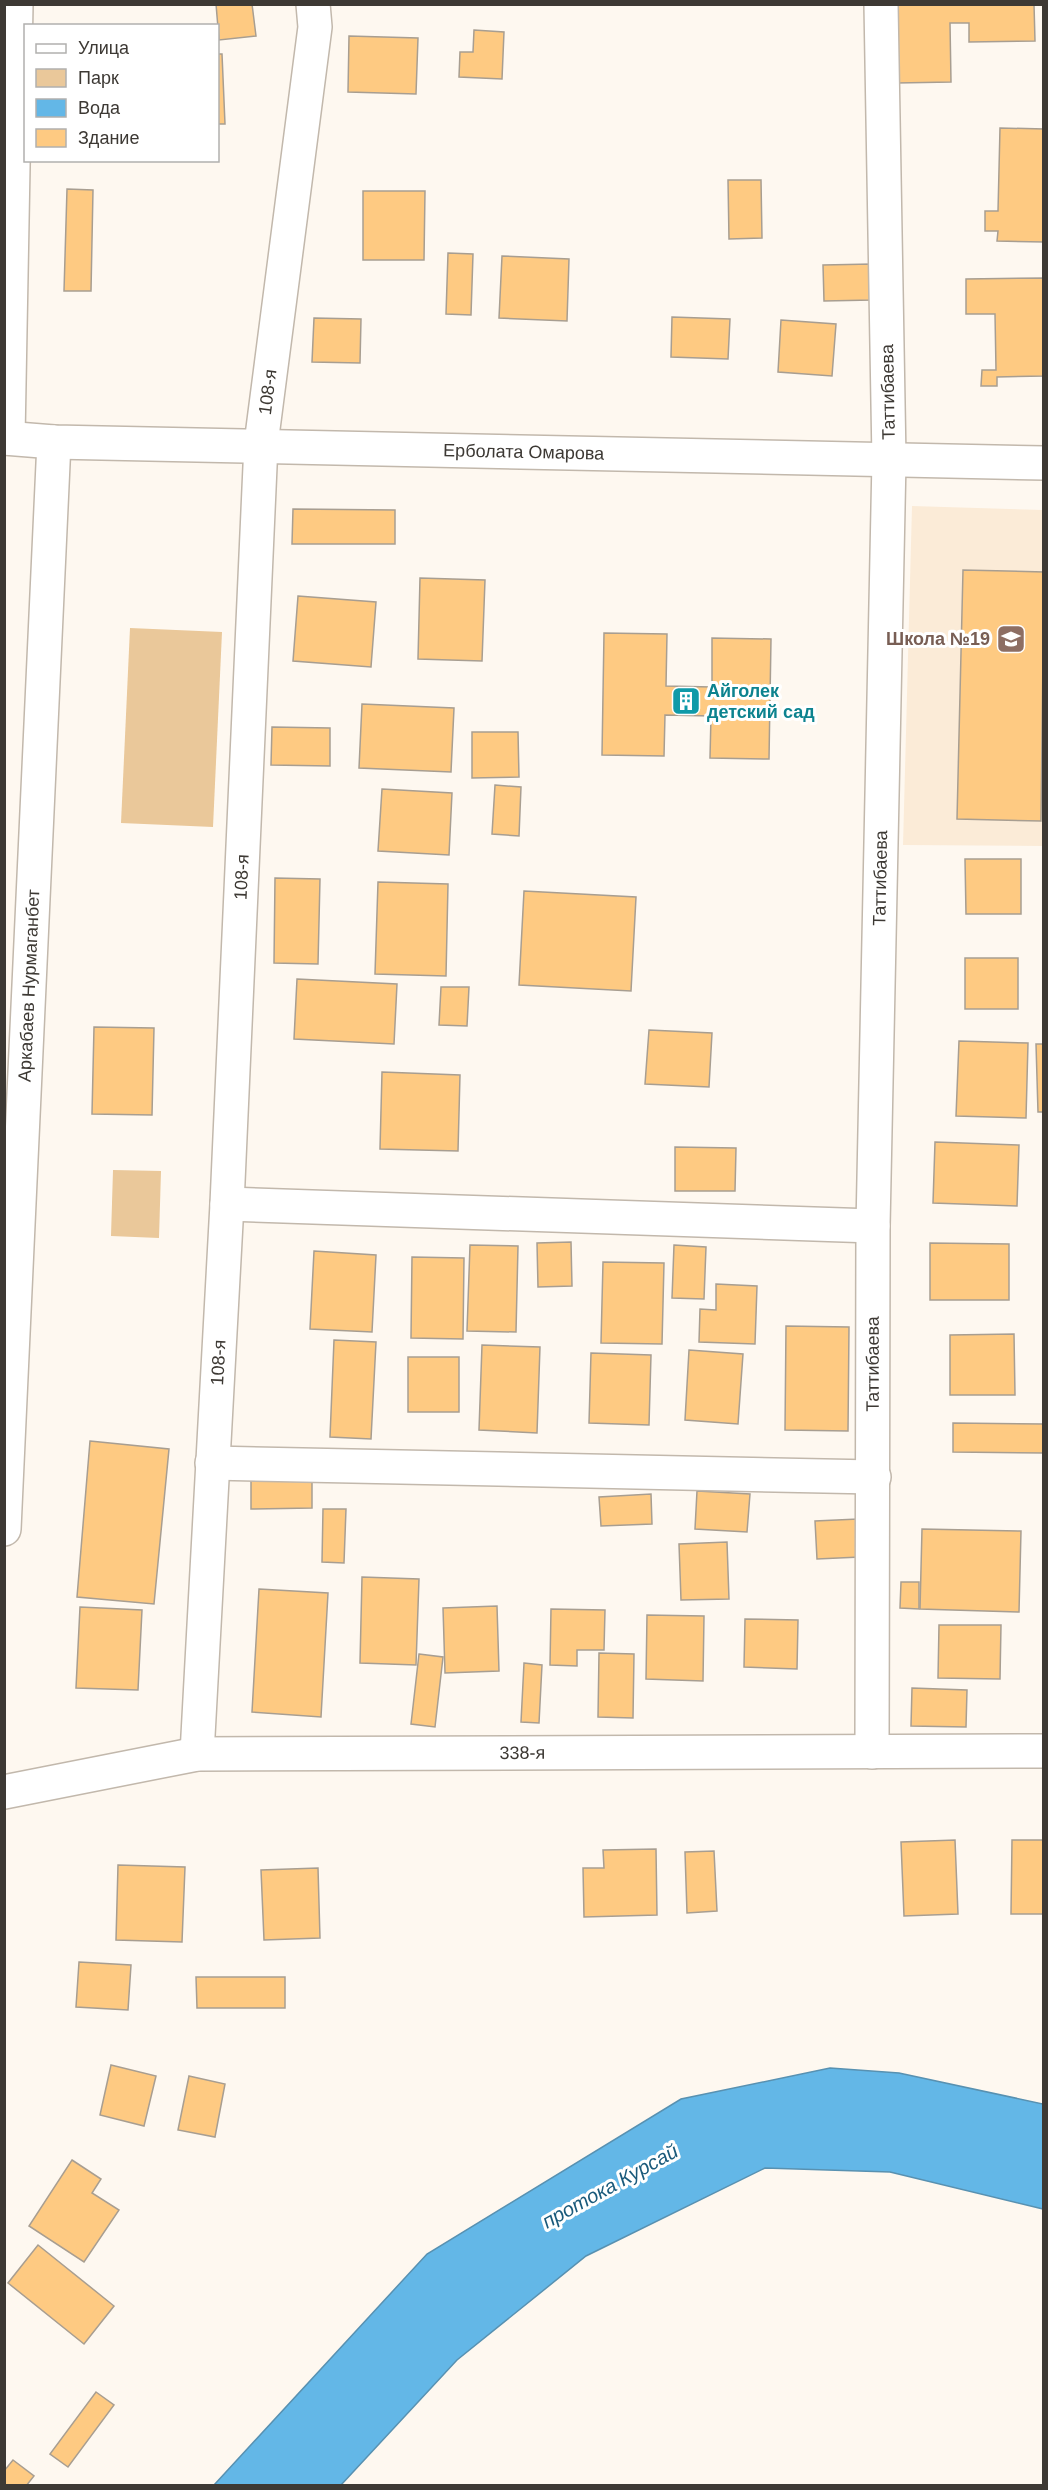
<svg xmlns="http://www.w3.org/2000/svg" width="1048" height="2490" viewBox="0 0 1048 2490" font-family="Arial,sans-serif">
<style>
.built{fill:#fbebd7}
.green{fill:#eac89a}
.water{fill:#63b7e7;stroke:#5891b1;stroke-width:1.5}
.building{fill:#feca82;stroke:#a89e91;stroke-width:1.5}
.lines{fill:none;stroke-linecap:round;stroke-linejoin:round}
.minor-casing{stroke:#c2b8ac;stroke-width:36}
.minor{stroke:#fff;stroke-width:33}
.labels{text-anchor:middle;stroke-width:6;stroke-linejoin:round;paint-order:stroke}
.street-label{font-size:18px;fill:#3d3934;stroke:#fff}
.education-label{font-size:18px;font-weight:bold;fill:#785e54;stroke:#fff;text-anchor:end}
.culture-label{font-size:18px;font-weight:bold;fill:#0d838f;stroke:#fff;text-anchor:start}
.water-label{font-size:20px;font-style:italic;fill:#1a5a7b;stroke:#fff}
</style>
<rect width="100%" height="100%" fill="#fef8f0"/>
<polygon class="built" points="912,506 1043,510 1043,846 903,845"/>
<g class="green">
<polygon points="130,628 222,632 213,827 121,823"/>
<polygon points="113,1170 161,1171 159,1238 111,1236"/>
</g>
<polygon class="water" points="830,2068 899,2073 1043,2104 1043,2209 890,2172 765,2168 586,2256 457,2360 341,2485 214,2485 427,2254 681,2099"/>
<g class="building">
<polygon points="216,4 252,4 256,36 219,40"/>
<polygon points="897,4 1034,4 1035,41 969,42 969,23 950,23 951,82 897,83"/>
<polygon points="474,30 504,32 502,79 459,77 460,52 473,52"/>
<polygon points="349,36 418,38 416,94 348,92"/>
<polygon points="218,54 222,54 225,124 218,124"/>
<polygon points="1000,128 1044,129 1044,242 997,241 998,231 985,231 985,211 998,211"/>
<polygon points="728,180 761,180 762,238 729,239"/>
<polygon points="67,189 93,190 91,291 64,291"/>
<polygon points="363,191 425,191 424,260 363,260"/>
<polygon points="448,253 473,254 471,315 446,314"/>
<polygon points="502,256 569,259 567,321 499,318"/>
<polygon points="872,264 872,300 824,301 823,265"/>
<polygon points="1044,278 1044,376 997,377 997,386 981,386 982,370 996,370 995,314 966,314 966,279"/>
<polygon points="672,317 730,319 728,359 671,357"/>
<polygon points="314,318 361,319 360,363 312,362"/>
<polygon points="781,320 836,324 832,376 778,372"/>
<polygon points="293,509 395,510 395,544 292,544"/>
<polygon points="963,570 1044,572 1041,821 957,819"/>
<polygon points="420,578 485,580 482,661 418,659"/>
<polygon points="298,596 376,602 371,667 293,661"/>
<polygon points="604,633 667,634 666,686 712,687 712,638 771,639 769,759 710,758 711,716 665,715 664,756 602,755"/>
<polygon points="362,704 454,708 451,772 359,768"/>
<polygon points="272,727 330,728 330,766 271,765"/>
<polygon points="472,732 518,732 519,777 472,778"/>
<polygon points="495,785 521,787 519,836 492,834"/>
<polygon points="382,789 452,793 449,855 378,851"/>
<polygon points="965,859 1021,859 1021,914 966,914"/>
<polygon points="275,878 320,879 318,964 274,963"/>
<polygon points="378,882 448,884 446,976 375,974"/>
<polygon points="524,891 636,897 631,991 519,985"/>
<rect x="965" y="958" width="53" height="51"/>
<polygon points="297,979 397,984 394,1044 294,1039"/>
<polygon points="441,987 469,987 467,1026 439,1025"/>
<polygon points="94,1027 154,1028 152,1115 92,1114"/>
<polygon points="649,1030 712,1033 709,1087 645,1084"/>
<polygon points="959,1041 1028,1043 1026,1118 956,1116"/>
<polygon points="1036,1044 1044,1044 1044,1112 1038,1112"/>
<polygon points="382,1072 460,1075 458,1151 380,1149"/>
<polygon points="935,1142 1019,1145 1017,1206 933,1203"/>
<polygon points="675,1147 736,1148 735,1191 675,1191"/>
<polygon points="571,1242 572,1286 538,1287 537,1243"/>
<polygon points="930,1243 1009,1244 1009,1300 930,1300"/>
<polygon points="470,1245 518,1246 516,1332 467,1331"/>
<polygon points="674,1245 706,1247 704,1299 672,1298"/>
<polygon points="314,1251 376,1255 372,1332 310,1329"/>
<polygon points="412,1257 464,1258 463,1339 411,1338"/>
<polygon points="603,1262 664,1263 662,1344 601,1343"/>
<polygon points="716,1284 757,1286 755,1344 699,1342 700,1309 716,1310"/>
<polygon points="786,1326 849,1327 848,1431 785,1430"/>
<polygon points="1014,1334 1015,1395 950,1395 950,1335"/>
<polygon points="334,1340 376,1342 371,1439 330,1437"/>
<polygon points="482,1345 540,1347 537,1433 479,1430"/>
<polygon points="689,1350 743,1354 738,1424 685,1420"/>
<polygon points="591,1353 651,1355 649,1425 589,1423"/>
<rect x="408" y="1357" width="51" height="55"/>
<polygon points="953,1423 1044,1424 1044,1453 953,1452"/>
<polygon points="90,1441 169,1449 154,1604 77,1597"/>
<polygon points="312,1478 312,1508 251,1509 251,1479"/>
<polygon points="697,1491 750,1494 747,1532 695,1529"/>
<polygon points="651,1494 652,1524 601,1526 599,1497"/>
<polygon points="323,1509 346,1509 344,1563 322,1562"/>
<polygon points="858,1519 860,1557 817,1559 815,1521"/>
<polygon points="922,1529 1021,1531 1019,1612 920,1609"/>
<polygon points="727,1542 729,1599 681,1600 679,1544"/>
<polygon points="362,1577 419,1579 416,1665 360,1663"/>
<polygon points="901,1582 919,1582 919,1609 900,1608"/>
<polygon points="259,1589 328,1593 321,1717 252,1712"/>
<polygon points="497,1606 499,1671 445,1673 443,1608"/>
<polygon points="80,1607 142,1610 138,1690 76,1688"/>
<polygon points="551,1609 605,1610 604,1650 577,1650 577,1666 550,1665"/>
<polygon points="647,1615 704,1616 703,1681 646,1679"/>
<polygon points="745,1619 798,1620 797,1669 744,1667"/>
<polygon points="939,1625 1001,1625 1000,1679 938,1678"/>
<polygon points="599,1653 634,1654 633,1718 598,1717"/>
<polygon points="419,1654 443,1657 435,1727 411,1724"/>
<polygon points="524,1663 542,1665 539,1723 521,1722"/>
<polygon points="912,1688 967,1690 966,1727 911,1726"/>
<polygon points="955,1840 958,1914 904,1916 901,1842"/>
<polygon points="1012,1840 1044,1840 1044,1914 1011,1914"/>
<polygon points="656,1849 657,1915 584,1917 583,1868 604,1868 603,1850"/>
<polygon points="714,1851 717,1911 687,1913 685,1852"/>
<polygon points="118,1865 185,1867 182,1942 116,1940"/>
<polygon points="318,1868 320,1938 264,1940 261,1870"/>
<polygon points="79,1962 131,1965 128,2010 76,2007"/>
<polygon points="196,1977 285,1977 285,2008 197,2008"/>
<polygon points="111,2065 156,2076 144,2126 100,2115"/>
<polygon points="189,2076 225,2084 215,2137 178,2130"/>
<polygon points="72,2160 101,2179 92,2193 119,2210 84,2262 29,2226"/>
<polygon points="38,2245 114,2306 84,2344 8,2283"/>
<polygon points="96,2392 114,2405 68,2467 50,2454"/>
<polygon points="13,2460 34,2476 26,2486 4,2486 4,2471"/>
</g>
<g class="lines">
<g class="minor-casing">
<g id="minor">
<path id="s1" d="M 4,438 L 54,442 L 1044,463"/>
<polyline points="8,438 16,4"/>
<polyline points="227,1204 873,1226"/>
<polyline points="212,1463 874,1477"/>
<path id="s2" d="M 4,1529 L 54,442"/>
<path id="s3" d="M 872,1752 L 873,1226 L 889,460 L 881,4"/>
<path id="s4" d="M 197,1754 L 227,1204 L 261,444 L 315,27 L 313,4"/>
<path id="s5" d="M 4,1792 L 197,1754 L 1044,1751"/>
</g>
</g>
<use href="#minor" class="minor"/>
</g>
<defs>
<g id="school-square" transform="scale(1.5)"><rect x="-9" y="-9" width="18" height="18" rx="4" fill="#8d6e63" stroke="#fff"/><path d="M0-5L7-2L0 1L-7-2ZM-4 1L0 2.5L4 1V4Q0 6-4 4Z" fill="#fff"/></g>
<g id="building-square" transform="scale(1.5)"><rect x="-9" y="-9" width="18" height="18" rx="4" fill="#0f9aa8" stroke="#fff"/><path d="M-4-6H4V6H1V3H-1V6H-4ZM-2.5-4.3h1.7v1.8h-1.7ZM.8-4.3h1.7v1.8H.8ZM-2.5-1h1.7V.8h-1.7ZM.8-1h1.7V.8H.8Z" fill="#fff"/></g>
</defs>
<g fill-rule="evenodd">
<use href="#school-square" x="1011" y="639"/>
<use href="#building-square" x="686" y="701"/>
</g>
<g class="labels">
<g class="street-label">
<text transform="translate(888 392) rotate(-91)" y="6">Таттибаева</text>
<text dy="6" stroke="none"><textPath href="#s4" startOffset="1364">108-я</textPath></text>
<text dy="6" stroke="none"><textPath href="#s1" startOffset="520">Ерболата Омарова</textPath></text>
<text dy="6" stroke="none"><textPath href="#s4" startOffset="878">108-я</textPath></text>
<text dy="6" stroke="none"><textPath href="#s3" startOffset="874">Таттибаева</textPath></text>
<text dy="6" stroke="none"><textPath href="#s2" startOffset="544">Аркабаев Нурмаганбет</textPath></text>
<text dy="6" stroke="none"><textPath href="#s4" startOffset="392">108-я</textPath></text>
<text dy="6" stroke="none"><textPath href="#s3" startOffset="388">Таттибаева</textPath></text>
<text dy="6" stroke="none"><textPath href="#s5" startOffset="522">338-я</textPath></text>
</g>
<g class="education-label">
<text x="990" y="645">Школа №19</text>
</g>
<g class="culture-label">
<text x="707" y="697">Айголек<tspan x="707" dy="21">детский сад</tspan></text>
</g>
<g class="water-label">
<text transform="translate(610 2186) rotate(-29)" y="7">протока Курсай</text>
</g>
</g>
<rect width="1048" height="2490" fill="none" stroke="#3d3934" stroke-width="12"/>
<rect x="24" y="24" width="195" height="138" fill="#ffffff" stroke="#b1b0ae" stroke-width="1.5"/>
<rect x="36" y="44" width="30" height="9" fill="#ffffff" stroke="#b1b0ae" stroke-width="1.5"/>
<text x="78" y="54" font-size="18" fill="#3d3934">Улица</text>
<rect x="36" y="69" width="30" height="18" fill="#eac89a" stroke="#b1b0ae" stroke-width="1.5"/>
<text x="78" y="84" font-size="18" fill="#3d3934">Парк</text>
<rect x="36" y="99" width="30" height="18" fill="#63b7e7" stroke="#b1b0ae" stroke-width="1.5"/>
<text x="78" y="114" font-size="18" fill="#3d3934">Вода</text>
<rect x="36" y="129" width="30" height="18" fill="#feca82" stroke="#b1b0ae" stroke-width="1.5"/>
<text x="78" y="144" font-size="18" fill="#3d3934">Здание</text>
</svg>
